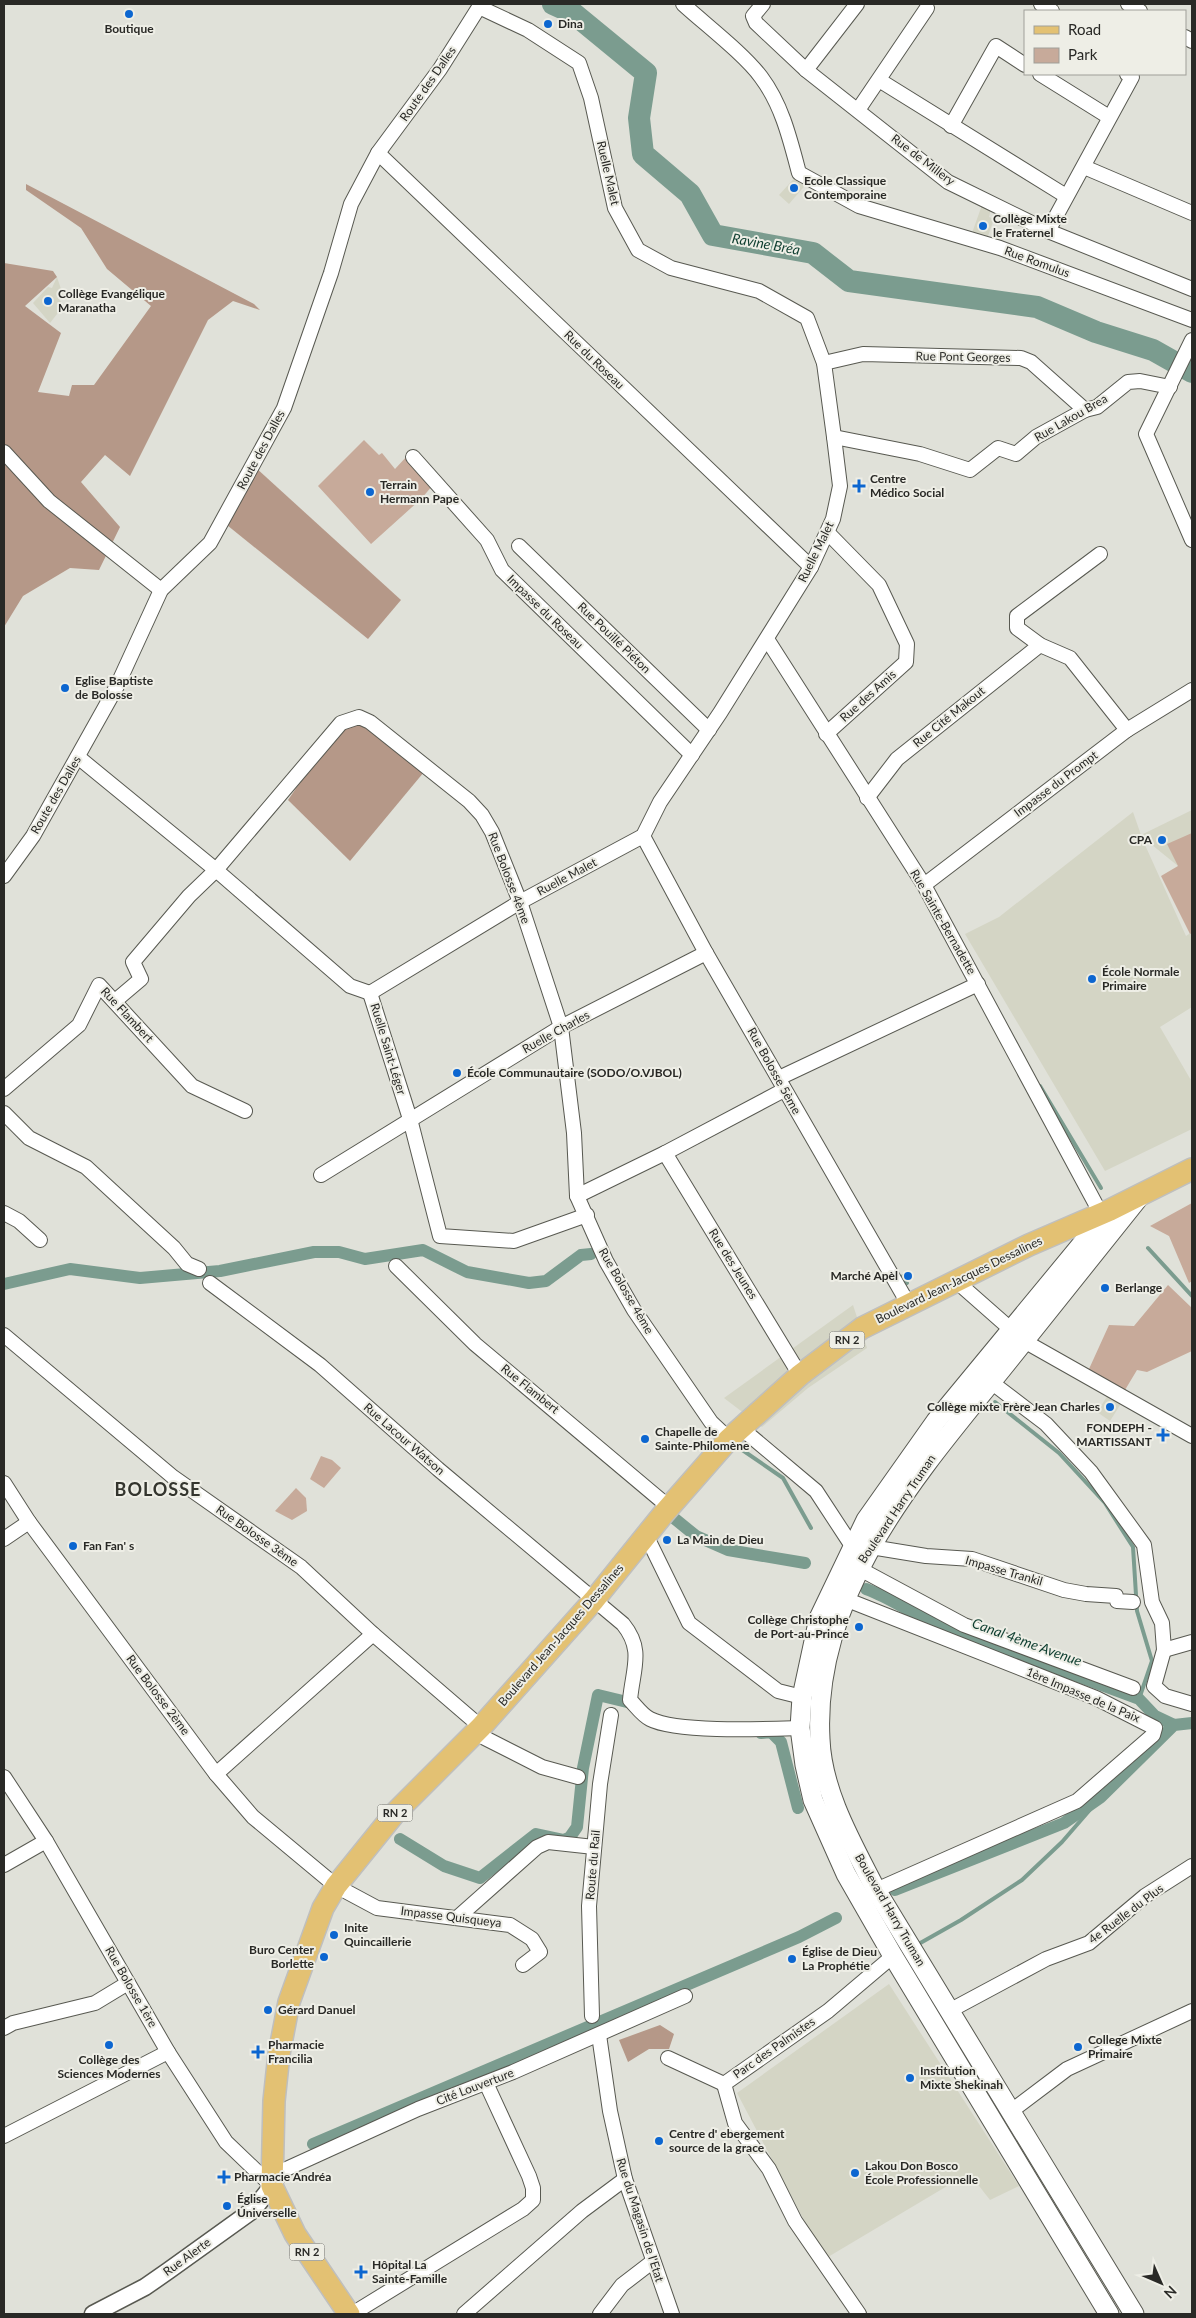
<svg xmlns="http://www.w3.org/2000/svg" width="1196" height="2318" viewBox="0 0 1196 2318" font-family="Lato,sans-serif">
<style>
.built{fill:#d4d5c5}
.green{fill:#c7aa9a}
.forest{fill:#b59888}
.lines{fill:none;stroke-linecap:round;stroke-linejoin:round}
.stream{stroke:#7b9c8f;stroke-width:4}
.canal{stroke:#7b9c8f;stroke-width:12}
.river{stroke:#7b9c8f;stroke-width:22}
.minor-casing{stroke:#585951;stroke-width:16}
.tertiary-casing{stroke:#585951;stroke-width:19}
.secondary-casing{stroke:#585951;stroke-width:21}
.primary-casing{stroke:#bfbfbe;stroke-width:24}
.minor{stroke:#fff;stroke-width:14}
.tertiary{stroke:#fff;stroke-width:16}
.secondary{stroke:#fff;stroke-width:19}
.primary{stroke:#e3c173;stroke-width:21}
.poi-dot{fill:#0c66d0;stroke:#eeeee6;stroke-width:2}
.labels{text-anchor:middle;stroke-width:4;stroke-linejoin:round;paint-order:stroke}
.shield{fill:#eeeee6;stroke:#646460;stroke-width:1}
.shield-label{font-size:11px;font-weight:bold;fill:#292926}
.poi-label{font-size:12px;font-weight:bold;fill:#292926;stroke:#eeeee6;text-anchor:start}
.street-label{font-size:12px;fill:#292926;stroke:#eeeee6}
.water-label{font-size:14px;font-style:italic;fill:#0e3e30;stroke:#eeeee6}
.district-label{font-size:18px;font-weight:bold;letter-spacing:1px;fill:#34352e;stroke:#eeeee6}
</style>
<rect width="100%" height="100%" fill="#e0e1d9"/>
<g class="built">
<polygon points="799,173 808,182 789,204 779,195"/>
<polygon points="982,205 991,209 989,217 994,219 987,239 972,233"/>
<polygon points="57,277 63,295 58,298 66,308 57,314 50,323 33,303 48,287 52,288"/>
<polygon points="1192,810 1192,833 1178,866 1141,836 1186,936 1192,932 1192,1007 1160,1027 1192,1082 1192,1129 1105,1171 965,934 999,917 1133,812 1141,835"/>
<polygon points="853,1305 867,1348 808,1388 762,1427 724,1398"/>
<polygon points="1110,1392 1122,1402 1110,1421 1097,1412"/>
<polygon points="889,1984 1019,2186 990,2200 969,2173 828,2257 815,2241 737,2093"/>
</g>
<g class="green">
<polygon points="364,440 379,455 382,453 395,469 408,455 433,485 421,499 371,544 318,486"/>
<polygon points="1192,833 1192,933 1190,934 1161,876 1178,866 1167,844"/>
<polygon points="1192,1203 1192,1281 1189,1283 1169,1236 1150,1226"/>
<polygon points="1168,1285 1192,1308 1192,1351 1147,1372 1137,1370 1125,1390 1089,1369 1109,1325 1134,1326"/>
<polygon points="321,1456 332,1460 341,1468 324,1488 310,1479"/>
<polygon points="296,1488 306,1498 307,1511 292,1520 275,1511"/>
</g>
<g class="forest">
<polygon points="26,184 254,304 260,310 233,301 208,320 130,476 105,455 81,482 120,527 99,570 70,568 23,596 4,627 4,263 53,271 57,277 25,306 61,333 38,392 69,396 72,385 94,385 151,306 107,269 81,228 26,190"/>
<polygon points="255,467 401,600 368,639 222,521"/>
<polygon points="370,722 424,772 350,861 288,800 338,727"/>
<polygon points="660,2025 674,2034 669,2049 649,2049 628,2062 619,2040"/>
</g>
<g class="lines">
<g class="stream">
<polyline points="1040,1086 1101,1188"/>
<polyline points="1148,1248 1192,1296"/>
<polyline points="903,1276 907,1283"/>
<polyline points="995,1402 1059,1453 1105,1503 1133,1547 1137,1611 1152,1661 1139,1699"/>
<polyline points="735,1445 783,1478 811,1528"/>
<polyline points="915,1946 961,1920 1022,1880 1062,1842 1101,1797"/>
</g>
<g class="canal">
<polyline points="4,1284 70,1269 140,1278 220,1271 314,1252 339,1252 365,1259 423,1250 467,1272 529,1283 546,1281 581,1255 591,1254"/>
<polyline points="675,1519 696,1536 728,1550 805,1563"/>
<path d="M 866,1589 C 889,1597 908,1611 929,1621 L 1139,1699 L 1155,1716 L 1174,1725"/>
<polyline points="761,1733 771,1732 781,1742 798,1808"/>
<polyline points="400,1839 444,1866 480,1878 536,1834 564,1840 570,1837 577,1827 583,1768 598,1695 627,1702"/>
<polyline points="895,1890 1064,1823 1101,1797 1174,1725 1192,1723"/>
<polyline points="313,2144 799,1937 836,1918"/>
</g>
<polyline class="river" points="553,4 573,13 646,73 639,118 643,154 690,194 713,235 813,253 849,281 1037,307 1096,332 1153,350 1192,372"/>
<g class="minor-casing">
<g id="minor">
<path d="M 683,4 C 706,25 744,54 761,77 C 782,105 790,139 799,173 L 859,206 L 1000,248 L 1192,320"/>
<polyline points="763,4 753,16 756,23 806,70 948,182 1048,231 1192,289"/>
<polyline points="1041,4 1052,11"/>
<polyline points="1128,4 1140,11"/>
<polyline points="1185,37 1192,41"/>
<polyline points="806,70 857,4"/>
<polyline points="1040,74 1109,117"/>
<polyline points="879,80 1066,196"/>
<polyline points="858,110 927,8"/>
<polyline points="951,126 996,46 1025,65"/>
<polyline points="378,153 811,567"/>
<polyline points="1084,167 1192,213"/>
<polyline points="1048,231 1132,77 1127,74"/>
<polyline points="1192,340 1146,434 1192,540"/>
<polyline points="824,363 863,354 1021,358 1031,362 1085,410"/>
<polyline points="834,437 920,454 970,470 998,448 1016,454 1036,437 1085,410 1097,407 1128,382 1140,381 1170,387"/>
<polyline points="4,452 49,501 161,590"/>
<polyline points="413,457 487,540 502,570 692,755"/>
<polyline points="519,546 709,730"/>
<polyline points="1100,554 1017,616 1017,628 1040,645 1070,658 1127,730"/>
<polyline points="767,639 924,885 1101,1214"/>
<polyline points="826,734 906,662 907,644 879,585 828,533"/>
<polyline points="78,757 216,870 350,986 370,993"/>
<polyline points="867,798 897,759 1040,645"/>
<polyline points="643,836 706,953 909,1305"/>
<polyline points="4,876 33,836 117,686 161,590 210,543 284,408 331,273 351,204 378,153 440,69 481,4"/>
<polyline points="924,885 1127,730 1192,690"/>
<polyline points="370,993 520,902 643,836 660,802 720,713 811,567 833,519 840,486 834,437 824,363 807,318 759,291 671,268 638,250 615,208 591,98 579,63 528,30 479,7"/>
<polyline points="370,993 410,1119 440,1236 514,1241 587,1215"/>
<polyline points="115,1001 141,979 133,962 189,896 216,870 341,723 359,717 370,722 469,801 482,815 492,832 520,902 561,1027 574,1133 577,1196 606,1261 634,1310 711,1422 729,1439"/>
<polyline points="779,1078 978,984"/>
<polyline points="4,1089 79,1025 99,985 192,1086 245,1111"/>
<polyline points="4,1113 29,1138 86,1167 174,1248 187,1264 199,1269"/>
<polyline points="665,1153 800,1375"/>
<polyline points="321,1175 561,1027 706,953"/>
<polyline points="577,1196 665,1153 784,1090"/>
<polyline points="4,1213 19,1221 40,1240"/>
<polyline points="396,1266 475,1344 669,1507"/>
<polyline points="956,1281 1024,1341 1192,1436"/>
<path d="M 210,1283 L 320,1365 L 438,1469 L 623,1624 C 644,1650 633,1668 630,1700 C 636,1706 642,1715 650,1719 C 677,1733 767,1729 800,1728"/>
<polyline points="4,1335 173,1477 301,1567 373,1634 481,1727"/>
<polyline points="991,1382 1046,1424 1091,1472 1144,1545 1152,1602 1162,1623 1164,1650 1154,1686 1165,1696 1192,1704"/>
<polyline points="741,1428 816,1491 852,1546"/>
<polyline points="4,1483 29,1522 216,1774 253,1817 336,1886 377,1908 510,1925 532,1939 540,1952 523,1965"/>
<polyline points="646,1535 689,1623 778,1691 802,1697"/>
<polyline points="4,1539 29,1522"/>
<polyline points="871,1547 926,1556 972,1559 1064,1590 1086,1594 1116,1596 1117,1601 1133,1602"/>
<polyline points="858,1568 964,1625 1133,1688"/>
<polyline points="845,1599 1096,1698 1155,1728 1153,1735 1077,1801 876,1890"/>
<polyline points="1164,1650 1192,1642"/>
<polyline points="475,1733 542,1767 578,1777"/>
<polyline points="216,1774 373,1634"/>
<polyline points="4,1777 46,1841 168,2052 226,2142 272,2186 284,2170 418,2109 513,2072 685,1996"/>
<polyline points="4,1865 46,1841"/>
<polyline points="457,1918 537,1847 548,1842 594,1847"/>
<polyline points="949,2011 1046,1959 1089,1943 1145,1896 1192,1866"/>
<polyline points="592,2016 589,1906 600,1784 611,1715"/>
<polyline points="4,2028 13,2023 95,2003 128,1983"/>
<polyline points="599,2035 610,2111 625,2179 672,2314"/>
<polyline points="668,2058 724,2084"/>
<polyline points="1010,2112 1067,2069 1192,2011"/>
<polyline points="4,2136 168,2052"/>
<polyline points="352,2314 523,2209 533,2200 533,2188 529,2176 486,2083"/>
<polyline points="464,2314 582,2211 625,2179"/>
<polyline points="600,2314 622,2285 652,2262"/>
<polyline points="859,2314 795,2221 769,2169 735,2123 724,2084 828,2011 893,1956"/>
</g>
</g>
<g class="tertiary-casing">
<polyline id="tertiary" points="93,2314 145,2287 168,2271 253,2210 272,2186"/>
</g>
<g class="secondary-casing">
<g id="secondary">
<polyline points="1109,2314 893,1956 846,1874 813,1800 805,1765 800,1728 802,1697 819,1618 866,1520 936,1421 1110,1210"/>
<path d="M 1134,2314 L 876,1890 C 852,1843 822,1792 820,1739 C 812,1594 915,1476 1001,1370 C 1048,1312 1094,1254 1140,1196"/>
</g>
</g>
<g class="primary-casing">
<polyline id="primary" points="349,2314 295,2234 272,2186 274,2101 279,2054 289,2002 323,1908 336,1886 395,1813 481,1727 594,1600 665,1512 729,1439 800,1375 862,1328 1029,1245 1110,1210 1192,1169"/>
</g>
<use href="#minor" class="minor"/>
<use href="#tertiary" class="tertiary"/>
<use href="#secondary" class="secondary"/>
<use href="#primary" class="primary"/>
</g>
<g class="poi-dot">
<circle cx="129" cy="14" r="5"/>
<circle cx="548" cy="24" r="5"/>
<circle cx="794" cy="188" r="5"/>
<circle cx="983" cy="226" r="5"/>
<circle cx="48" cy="301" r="5"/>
<path d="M856.5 478.5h5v5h5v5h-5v5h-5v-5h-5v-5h5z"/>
<circle cx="370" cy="492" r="5"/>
<circle cx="65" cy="688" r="5"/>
<circle cx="1162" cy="840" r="5"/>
<circle cx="1092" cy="979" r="5"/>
<circle cx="457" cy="1073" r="5"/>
<circle cx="908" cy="1276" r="5"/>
<circle cx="1105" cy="1288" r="5"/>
<circle cx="1110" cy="1407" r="5"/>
<path d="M1160.5 1427.5h5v5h5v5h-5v5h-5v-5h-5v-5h5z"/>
<circle cx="645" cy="1439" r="5"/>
<circle cx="667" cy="1540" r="5"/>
<circle cx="73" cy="1546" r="5"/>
<circle cx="859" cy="1627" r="5"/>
<circle cx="334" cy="1935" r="5"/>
<circle cx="324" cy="1957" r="5"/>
<circle cx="792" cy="1959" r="5"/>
<circle cx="268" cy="2010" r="5"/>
<circle cx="109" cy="2045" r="5"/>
<circle cx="1078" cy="2047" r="5"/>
<path d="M255.5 2044.5h5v5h5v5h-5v5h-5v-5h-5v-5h5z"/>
<circle cx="910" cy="2078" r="5"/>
<circle cx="659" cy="2141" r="5"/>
<circle cx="855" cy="2173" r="5"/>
<path d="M221.5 2169.5h5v5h5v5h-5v5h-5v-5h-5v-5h5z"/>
<circle cx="227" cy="2206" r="5"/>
<path d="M358.5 2264.5h5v5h5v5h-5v5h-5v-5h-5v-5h5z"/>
</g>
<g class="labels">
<g class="shield">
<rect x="829.5" y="1331.5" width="35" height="17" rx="4"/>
<rect x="377.5" y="1804.5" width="35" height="17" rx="4"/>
<rect x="289.5" y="2243.5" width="35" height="17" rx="4"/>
</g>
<g class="shield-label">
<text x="847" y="1344">RN 2</text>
<text x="395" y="1817">RN 2</text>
<text x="307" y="2256">RN 2</text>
</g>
<g class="poi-label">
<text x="558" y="28">Dina</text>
<text x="129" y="33" text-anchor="middle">Boutique</text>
<text x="804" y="185">Ecole Classique<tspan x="804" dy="14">Contemporaine</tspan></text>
<text x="993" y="223">Collège Mixte<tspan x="993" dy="14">le Fraternel</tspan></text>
<text x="58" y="298">Collège Evangélique<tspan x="58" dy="14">Maranatha</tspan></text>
<text x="870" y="483">Centre<tspan x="870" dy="14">Médico Social</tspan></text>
<text x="380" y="489">Terrain<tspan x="380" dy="14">Hermann Pape</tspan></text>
<text x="75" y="685">Eglise Baptiste<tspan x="75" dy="14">de Bolosse</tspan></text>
<text x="1152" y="844" text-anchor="end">CPA</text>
<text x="1102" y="976">École Normale<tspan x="1102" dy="14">Primaire</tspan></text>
<text x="467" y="1077">École Communautaire (SODO/O.VJBOL)</text>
<text x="898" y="1280" text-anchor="end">Marché Apèl</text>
<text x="1115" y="1292">Berlange</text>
<text x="1100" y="1411" text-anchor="end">Collège mixte Frère Jean Charles</text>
<text x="1152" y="1432" text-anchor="end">FONDEPH -<tspan x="1152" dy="14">MARTISSANT</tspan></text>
<text x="655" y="1436">Chapelle de<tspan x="655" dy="14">Sainte-Philomène</tspan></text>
<text x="677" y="1544">La Main de Dieu</text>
<text x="83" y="1550">Fan Fan' s</text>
<text x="849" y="1624" text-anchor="end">Collège Christophe<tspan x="849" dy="14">de Port-au-Prince</tspan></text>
<text x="344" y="1932">Inite<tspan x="344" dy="14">Quincaillerie</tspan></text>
<text x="314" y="1954" text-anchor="end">Buro Center<tspan x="314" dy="14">Borlette</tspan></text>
<text x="802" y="1956">Église de Dieu<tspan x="802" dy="14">La Prophétie</tspan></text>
<text x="278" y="2014">Gérard Danuel</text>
<text x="1088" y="2044">College Mixte<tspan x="1088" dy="14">Primaire</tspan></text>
<text x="268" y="2049">Pharmacie<tspan x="268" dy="14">Francilia</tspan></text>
<text x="109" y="2064" text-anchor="middle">Collège des<tspan x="109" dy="14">Sciences Modernes</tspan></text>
<text x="920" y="2075">Institution<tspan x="920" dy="14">Mixte Shekinah</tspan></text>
<text x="669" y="2138">Centre d' ebergement<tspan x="669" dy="14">source de la grace</tspan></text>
<text x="865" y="2170">Lakou Don Bosco<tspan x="865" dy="14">École Professionnelle</tspan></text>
<text x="234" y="2181">Pharmacie Andréa</text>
<text x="237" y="2203">Église<tspan x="237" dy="14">Universelle</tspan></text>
<text x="372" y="2269">Hôpital La<tspan x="372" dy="14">Sainte-Famille</tspan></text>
</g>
<g class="street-label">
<text transform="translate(428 84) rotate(-55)" y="4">Route des Dalles</text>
<text transform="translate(923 160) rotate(37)" y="4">Rue de Millery</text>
<text transform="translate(608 173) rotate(77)" y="4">Ruelle Malet</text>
<text transform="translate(1037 262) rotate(20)" y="4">Rue Romulus</text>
<text transform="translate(963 357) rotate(1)" y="4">Rue Pont Georges</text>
<text transform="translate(594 360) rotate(44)" y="4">Rue du Roseau</text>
<text transform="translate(1071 418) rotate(-30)" y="4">Rue Lakou Brea</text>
<text transform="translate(261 450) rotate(-62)" y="4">Route des Dalles</text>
<text transform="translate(816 552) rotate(-64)" y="4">Ruelle Malet</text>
<text transform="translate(545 612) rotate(44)" y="4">Impasse du Roseau</text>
<text transform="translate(614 638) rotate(44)" y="4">Rue Pouillé Piéton</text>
<text transform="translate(868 696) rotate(-42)" y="4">Rue des Amis</text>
<text transform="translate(949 717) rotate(-39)" y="4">Rue Cité Makout</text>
<text transform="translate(1056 784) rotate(-37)" y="4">Impasse du Prompt</text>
<text transform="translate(56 795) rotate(-60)" y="4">Route des Dalles</text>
<text transform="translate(567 877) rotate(-28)" y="4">Ruelle Malet</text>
<text transform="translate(509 878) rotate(69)" y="4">Rue Bolosse 4ème</text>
<text transform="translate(943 922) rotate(60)" y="4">Rue Sainte-Bernadette</text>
<text transform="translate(127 1015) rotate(47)" y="4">Rue Flambert</text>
<text transform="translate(556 1032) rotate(-29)" y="4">Ruelle Charles</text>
<text transform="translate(388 1049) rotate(73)" y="4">Ruelle Saint-Léger</text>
<text transform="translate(774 1071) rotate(61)" y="4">Rue Bolosse 5ème</text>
<text transform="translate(733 1264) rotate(58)" y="4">Rue des Jeunes</text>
<text transform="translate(959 1280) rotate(-26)" y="4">Boulevard Jean-Jacques Dessalines</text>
<text transform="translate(626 1291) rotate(60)" y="4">Rue Bolosse 4ème</text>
<text transform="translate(530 1389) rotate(39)" y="4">Rue Flambert</text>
<text transform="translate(404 1439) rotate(41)" y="4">Rue Lacour Watson</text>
<text transform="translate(897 1509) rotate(-56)" y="4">Boulevard Harry Truman</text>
<text transform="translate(257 1536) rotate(35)" y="4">Rue Bolosse 3ème</text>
<text transform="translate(1004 1571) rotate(16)" y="4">Impasse Trankil</text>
<text transform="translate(561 1635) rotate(-49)" y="4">Boulevard Jean-Jacques Dessalines</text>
<text transform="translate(158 1695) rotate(53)" y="4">Rue Bolosse 2ème</text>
<text transform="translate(1083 1695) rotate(23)" y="4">1ère Impasse de la Paix</text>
<text transform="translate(593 1865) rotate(-85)" y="4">Route du Rail</text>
<text transform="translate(890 1910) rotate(60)" y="4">Boulevard Harry Truman</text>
<text transform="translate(1126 1914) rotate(-37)" y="4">4e Ruelle du Plus</text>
<text transform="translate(451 1917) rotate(7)" y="4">Impasse Quisqueya</text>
<text transform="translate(131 1987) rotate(60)" y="4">Rue Bolosse 1ère</text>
<text transform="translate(774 2048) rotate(-35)" y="4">Parc des Palmistes</text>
<text transform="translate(475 2087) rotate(-21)" y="4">Cité Louverture</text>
<text transform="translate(640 2220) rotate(72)" y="4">Rue du Magasin de l'Etat</text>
<text transform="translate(187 2257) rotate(-36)" y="4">Rue Alerte</text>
</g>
<g class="water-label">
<text transform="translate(766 244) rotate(10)" y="5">Ravine Bréa</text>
<text transform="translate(1027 1642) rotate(20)" y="5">Canal 4ème Avenue</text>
</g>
<g class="district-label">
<text x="158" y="1496">BOLOSSE</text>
</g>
</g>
<rect width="1196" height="2318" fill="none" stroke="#292926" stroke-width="10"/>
<rect x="1024" y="10" width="162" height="65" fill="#eeeee6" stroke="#9f9f99"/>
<rect x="1034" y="26" width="25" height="8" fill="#e3c173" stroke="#9f9f99"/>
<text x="1068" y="35" font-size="15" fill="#292926">Road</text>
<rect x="1034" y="48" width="25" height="15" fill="#c7aa9a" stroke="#9f9f99"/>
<text x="1068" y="60" font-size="15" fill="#292926">Park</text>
<g transform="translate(1161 2283) rotate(135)" stroke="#eeeee6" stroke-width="4" paint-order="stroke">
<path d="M0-4L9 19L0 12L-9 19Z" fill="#292926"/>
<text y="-8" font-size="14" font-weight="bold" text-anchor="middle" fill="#292926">N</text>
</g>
</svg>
